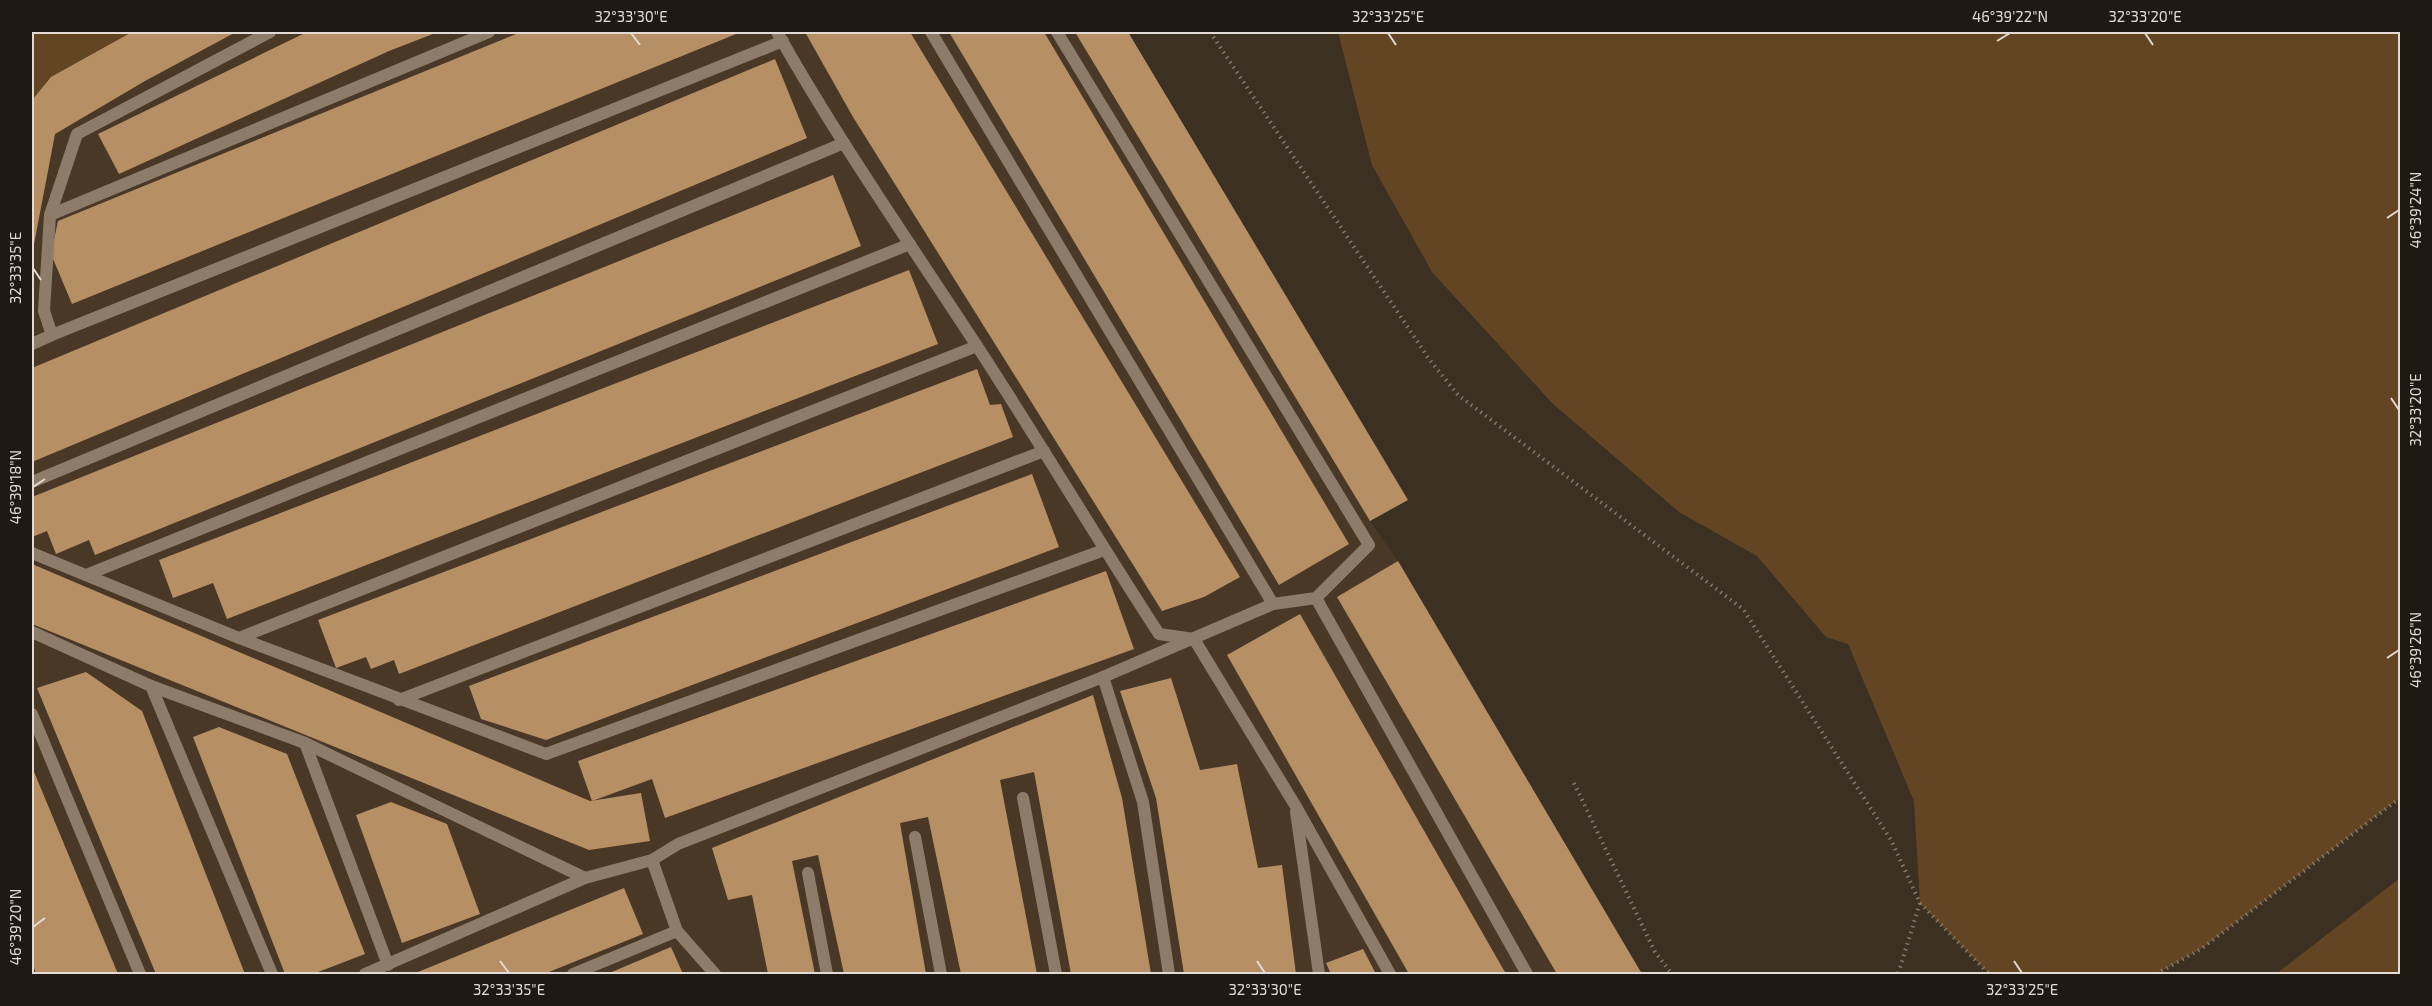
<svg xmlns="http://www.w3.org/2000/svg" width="2432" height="1006" viewBox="0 0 2432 1006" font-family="'Exo 2',sans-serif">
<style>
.built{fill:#493826}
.green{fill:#634523}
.building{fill:#b78f64}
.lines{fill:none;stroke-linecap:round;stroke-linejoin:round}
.path{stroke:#82786d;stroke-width:4;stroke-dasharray:1.5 4.5;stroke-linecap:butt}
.lane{stroke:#8d7c6a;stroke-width:12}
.ticks{fill:none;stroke:#e2dad3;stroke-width:2}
.neatline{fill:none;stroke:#e2dad3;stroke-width:2}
.ticks-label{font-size:15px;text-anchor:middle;fill:#e2dad3}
</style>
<rect width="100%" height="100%" fill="#3c3023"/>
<polygon class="built" points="132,32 1128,32 1408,500 1370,521 1398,561 1642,974 32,974 32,100 51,77"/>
<g class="green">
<polygon points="32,32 132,32 48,80 32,100"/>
<polygon points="1338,32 2400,32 2400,798 2201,949 2156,974 1989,974 1920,903 1914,801 1848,644 1826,637 1757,556 1679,512 1553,404 1432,272 1372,165"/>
<polygon points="2400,878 2400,974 2276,974"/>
</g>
<g class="building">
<polygon points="132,32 236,32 145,81 55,134 32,255 32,100 51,77"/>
<polygon points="307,32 438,32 389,51 119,174 98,134"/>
<polygon points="521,32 741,32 72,304 51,254 58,221"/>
<polygon points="805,32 910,32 1240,577 1204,597 1162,611 853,117"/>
<polygon points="949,32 1044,32 1349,544 1279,585"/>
<polygon points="1075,32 1128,32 1408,500 1370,521"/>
<polygon points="775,59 807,138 32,462 32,368"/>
<polygon points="833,175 861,246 95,555 89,540 56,554 47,531 32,537 32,497"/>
<polygon points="909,270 938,344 227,619 213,583 173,598 159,560"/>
<polygon points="977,369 990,405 1001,404 1013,437 399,674 394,660 371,669 366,657 336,668 318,620"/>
<polygon points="1032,474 1059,547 546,740 481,719 469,686"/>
<polygon points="1398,561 1642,974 1557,974 1337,597"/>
<polygon points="32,564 590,801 641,793 650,841 589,850 32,624"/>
<polygon points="1106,571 1134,649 665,818 652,779 592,801 578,761"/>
<polygon points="1300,614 1506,974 1409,974 1227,655"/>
<polygon points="86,672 142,711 245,974 156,974 37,688"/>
<polygon points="1171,678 1200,770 1237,764 1258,868 1282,865 1296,974 1184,974 1156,798 1120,691"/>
<polygon points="1093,695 1122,798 1151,974 1071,974 1034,772 1000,780 1037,974 961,974 928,817 900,823 926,974 844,974 818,855 792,861 815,974 768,974 752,895 728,900 712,848"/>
<polygon points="219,727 287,754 365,954 313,974 285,974 193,737"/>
<polygon points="32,767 118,974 36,974 32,962"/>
<polygon points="391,802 447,824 480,914 402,943 356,815"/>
<polygon points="624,888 643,934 544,974 413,974"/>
<polygon points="671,947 683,974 607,974"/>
<polygon points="1363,949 1376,974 1331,974 1326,963"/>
</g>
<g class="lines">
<g class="path">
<polyline points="1210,32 1429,359 1458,395 1743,609 1891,840 1920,903 1898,974"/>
<polyline points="1574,783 1655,952 1672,974"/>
<polyline points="1920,903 1989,974"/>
<polyline points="2156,974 2201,949 2400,798"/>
</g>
<g class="lane">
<path d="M 777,32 C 838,140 909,242 977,346 C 1039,441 1097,539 1159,634 L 1194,639 L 1295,805 L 1390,974"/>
<polyline points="931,32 1273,604"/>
<polyline points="50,215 489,32"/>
<polyline points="52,335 783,41"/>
<polyline points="32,344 52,335 44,311 50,215 77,134 270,32"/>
<polyline points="32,482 844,143"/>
<polyline points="32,553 239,638 546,754 1104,550"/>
<polyline points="86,575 910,244"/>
<polyline points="1316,598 1527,974"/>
<polyline points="32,632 151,686 305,743 585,878"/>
<polyline points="239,638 977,346"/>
<polyline points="1103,677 1143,802 1169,974"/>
<polyline points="151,686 272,974"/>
<polyline points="399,700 1044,451"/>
<polyline points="32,714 140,974"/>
<polyline points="305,743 388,965"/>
<polyline points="1023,798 1056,974"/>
<polyline points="1296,812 1319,974"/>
<polyline points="915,837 941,974"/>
<polyline points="652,860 678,844 1103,677 1273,604 1316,598 1369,545 1057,32"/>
<polyline points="808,873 827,974"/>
<polyline points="365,974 585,878 652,860 677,931 715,974"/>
<polyline points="573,974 677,931"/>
</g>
</g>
<path class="ticks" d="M 631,33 L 640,45M 1388,33 L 1396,45M 2145,33 L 2153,45M 1997,41 L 2010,33M 2387,218 L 2399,210M 33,268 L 41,280M 2391,398 L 2399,410M 33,487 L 45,479M 2387,658 L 2399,650M 33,927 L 45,918M 500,961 L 509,973M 1257,961 L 1265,973M 2014,961 L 2022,973"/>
<rect width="2432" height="1006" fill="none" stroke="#1e1913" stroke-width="66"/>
<rect x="33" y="33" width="2366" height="940" class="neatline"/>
<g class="ticks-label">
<text x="631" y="22">32°33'30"E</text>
<text x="1388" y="22">32°33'25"E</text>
<text x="2010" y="22">46°39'22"N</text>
<text x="2145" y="22">32°33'20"E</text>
<text transform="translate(2416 210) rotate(-90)" y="5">46°39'24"N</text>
<text transform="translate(16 268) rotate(-90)" y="5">32°33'35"E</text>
<text transform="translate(2416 410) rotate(-90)" y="5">32°33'20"E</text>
<text transform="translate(16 487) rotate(-90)" y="5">46°39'18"N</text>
<text transform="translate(2416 650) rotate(-90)" y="5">46°39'26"N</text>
<text transform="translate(16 927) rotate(-90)" y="5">46°39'20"N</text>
<text x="509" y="995">32°33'35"E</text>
<text x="1265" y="995">32°33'30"E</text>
<text x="2022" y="995">32°33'25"E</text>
</g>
</svg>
